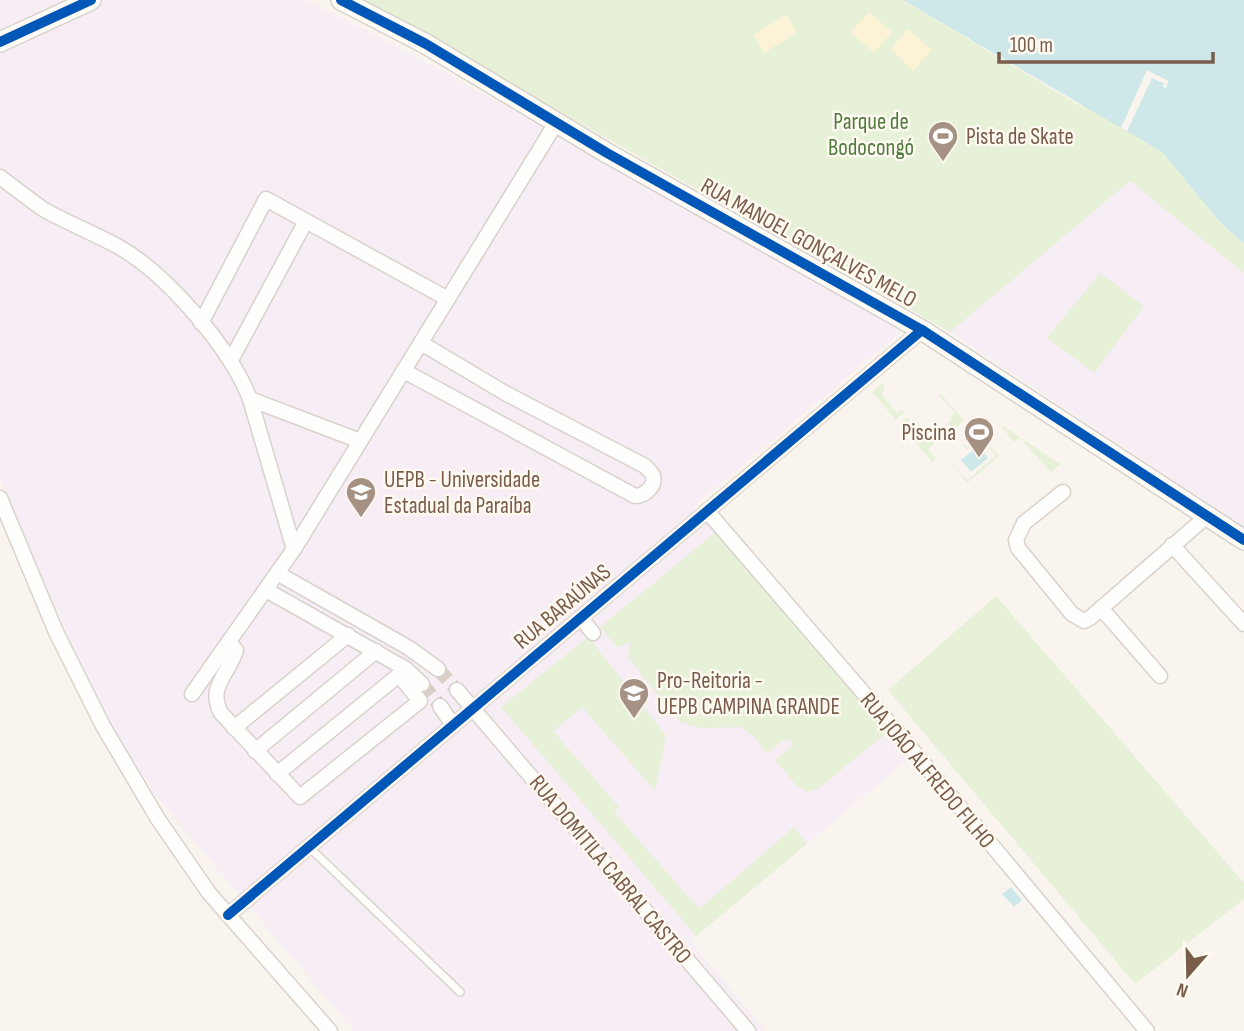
<svg xmlns="http://www.w3.org/2000/svg" width="1244" height="1031" viewBox="0 0 1244 1031" font-family="'Sofia Sans Condensed',sans-serif">
<style>
.education{fill:#f6edf5}
.green{fill:#e6f1d8}
.sand{fill:#fcf3d6}
.water{fill:#cee8ea}
.pier{fill:#f9f5ee}
.lines{fill:none;stroke-linecap:round;stroke-linejoin:round}
.street-tunnel{stroke:#d9cfc5;stroke-width:14;stroke-dasharray:14 7;stroke-linecap:butt}
.lane-casing{stroke:#d9d2cc;stroke-width:10}
.street-casing{stroke:#d9d2cc;stroke-width:17}
.secondary-casing{stroke:#d9d1ca;stroke-width:22}
.lane{stroke:#fefefc;stroke-width:7}
.street{stroke:#fefefc;stroke-width:14}
.secondary{stroke:#fefefc;stroke-width:19}
.cycleway-casing{stroke:#fffaf1;stroke-width:15}
.cycleway{stroke:#0057b8;stroke-width:10}
.labels{text-anchor:middle;stroke-width:5;stroke-linejoin:round;paint-order:stroke}
.park-label{font-size:23px;fill:#517a3f;stroke:#fffaf1}
.poi-label{font-size:23px;fill:#7a5c4b;stroke:#fffaf1;text-anchor:start}
.street-label{font-size:23px;fill:#7a5c4b;stroke:#fffaf1}
</style>
<rect width="100%" height="100%" fill="#f9f5ee"/>
<g class="education">
<polygon points="0,0 305,0 360,27 499,102 902,331 694,506 912,756 690,941 764,1029 762,1031 354,1031 156,796 102,713 0,481"/>
<polygon points="1130,180 1244,273 1244,527 950,332"/>
</g>
<g class="green">
<polygon points="362,0 903,0 1082,107 1147,70 1158,74 1162,152 1220,222 1244,244 1244,273 1130,181 950,332"/>
<polygon points="1100,273 1144,306 1094,373 1047,338"/>
<polygon points="883,383 884,391 881,394 897,413 902,409 904,412 896,420 872,392"/>
<polygon points="941,394 964,421 957,427 955,425 928,449 936,459 932,462 900,424 908,417 910,420 906,424 921,441 926,438 928,441 932,438 934,440 949,426 948,423 952,419 950,417 955,413 939,395"/>
<polygon points="994,418 1002,427 1003,426 1060,464 1051,472 1020,438 1014,442"/>
<polygon points="977,431 999,456 967,483 949,461 967,480 996,456 981,437 967,449 962,444 967,447 979,436"/>
<polygon points="716,532 890,730 818,789 807,792 797,786 775,760 792,746 791,741 784,740 767,753 754,737 741,727 700,728 680,722 628,658 630,641 618,648 600,627"/>
<polygon points="996,596 1244,883 1244,899 1135,984 888,690"/>
<polygon points="588,637 666,735 655,791 582,707 553,731 619,807 614,812 699,909 794,827 807,844 696,936 501,707"/>
</g>
<g class="sand">
<polygon points="869,12 892,32 874,53 850,32"/>
<polygon points="786,15 797,32 764,53 753,35"/>
<polygon points="908,29 932,50 913,71 891,49"/>
</g>
<g class="water">
<polygon points="903,0 1244,0 1244,244 1220,222 1162,152 1127,131 1152,78 1165,83 1168,81 1147,71 1121,128"/>
<polygon points="978,446 988,458 971,472 961,460"/>
<polygon points="1011,887 1022,900 1014,907 1002,894"/>
</g>
<polygon class="pier" points="1147,70 1168,81 1166,88 1163,87 1164,83 1152,78 1127,131 1124,129 1150,75 1124,129 1121,128"/>
<g class="lines">
<g class="street-tunnel">
<polyline points="438,669 457,690"/>
<polyline points="422,684 440,706"/>
</g>
<g class="lane-casing">
<polyline id="lane" points="309,847 460,992"/>
</g>
<g class="street-casing">
<g id="street">
<path d="M 0,177 C 14,187 28,199 43,209 C 67,223 94,233 119,247 C 168,275 230,348 250,399 L 294,549"/>
<polyline points="201,323 266,199 306,221"/>
<polyline points="231,360 306,221 448,299"/>
<path d="M 404,371 L 635,496 C 644,496 656,487 653,476 C 652,473 647,468 645,466 L 505,393 L 421,343"/>
<polyline points="250,399 360,441"/>
<polyline points="1063,492 1024,523 1016,540 1018,548 1072,614 1084,621 1090,618 1207,516"/>
<polyline points="0,498 56,632 103,726 158,819 209,893 330,1031"/>
<polyline points="707,511 904,740 1147,1031"/>
<polyline points="1172,545 1244,624"/>
<polyline points="277,573 409,648 438,669"/>
<polyline points="266,590 406,669 422,684"/>
<polyline points="1101,608 1160,676"/>
<polyline points="581,618 593,633"/>
<path d="M 229,642 L 236,650 C 229,674 207,687 221,713 L 300,797 L 420,701 L 399,675"/>
<polyline points="457,690 748,1031"/>
<polyline points="192,694 294,549 556,123"/>
<polyline points="440,706 453,725"/>
<polyline points="234,728 348,635"/>
<polyline points="255,751 376,651"/>
<polyline points="277,774 405,670"/>
<polyline points="228,915 922,330"/>
</g>
</g>
<g class="secondary-casing">
<g id="secondary">
<polyline points="341,0 426,44 607,153 922,330 1244,540"/>
<polyline points="0,42 91,0"/>
</g>
</g>
<use href="#lane" class="lane"/>
<use href="#street" class="street"/>
<use href="#secondary" class="secondary"/>
<g class="cycleway-casing">
<g id="cycleway">
<polyline points="341,0 426,44 607,153 922,330 1244,540"/>
<polyline points="0,42 91,0"/>
<polyline points="228,915 922,330"/>
</g>
</g>
<use href="#cycleway" class="cycleway"/>
</g>
<defs>
<g id="stadium-pin" transform="scale(1.575)"><path d="M0 17L-7.5 6A9.5 9.5 0 1 1 7.5 6Z" fill="#a69284" stroke="#fffaf1"/><path d="M0-5a6.5 5 0 1 0 0 10a6.5 5 0 1 0 0-10ZM-3.5-1.8h7v3.6h-7Z" fill="#fff"/></g>
<g id="university-pin" transform="scale(1.575)"><path d="M0 17L-7.5 6A9.5 9.5 0 1 1 7.5 6Z" fill="#a69284" stroke="#fffaf1"/><path d="M0-5L7-2L0 1L-7-2ZM-4 1L0 2.5L4 1V4Q0 6-4 4Z" fill="#fff"/></g>
</defs>
<g fill-rule="evenodd">
<use href="#stadium-pin" x="943" y="136"/>
<use href="#stadium-pin" x="979" y="432"/>
<use href="#university-pin" x="361" y="492"/>
<use href="#university-pin" x="634" y="693"/>
</g>
<g class="labels">
<g class="park-label">
<text x="871" y="129">Parque de<tspan x="871" dy="26">Bodocongó</tspan></text>
</g>
<g class="poi-label">
<text x="966" y="144">Pista de Skate</text>
<text x="956" y="440" text-anchor="end">Piscina</text>
<text x="384" y="487">UEPB - Universidade<tspan x="384" dy="26">Estadual da Paraíba</tspan></text>
<text x="657" y="688">Pro-Reitoria -<tspan x="657" dy="26">UEPB CAMPINA GRANDE</tspan></text>
</g>
<g class="street-label">
<text transform="translate(809 242) rotate(29)" y="8">RUA MANOEL GONÇALVES MELO</text>
<text transform="translate(562 606) rotate(-40)" y="8">RUA BARAÚNAS</text>
<text transform="translate(928 770) rotate(50)" y="8">RUA JOÃO ALFREDO FILHO</text>
<text transform="translate(611 869) rotate(50)" y="8">RUA DOMITILA CABRAL CASTRO</text>
</g>
</g>
<g transform="translate(1188 975) rotate(200)" stroke="#fffaf1" stroke-width="5" paint-order="stroke">
<path d="M0-5L12 26L0 18L-12 26Z" fill="#7a5c4b"/>
<text y="-10" font-size="19" font-weight="bold" text-anchor="middle" fill="#7a5c4b">N</text>
</g>
<path d="M999 52v10h214v-10" fill="none" stroke="#7a5c4b" stroke-width="3.5"/>
<text x="1010" y="52" font-size="21" fill="#7a5c4b" stroke="#fffaf1" stroke-width="5" paint-order="stroke">100 m</text>
</svg>
